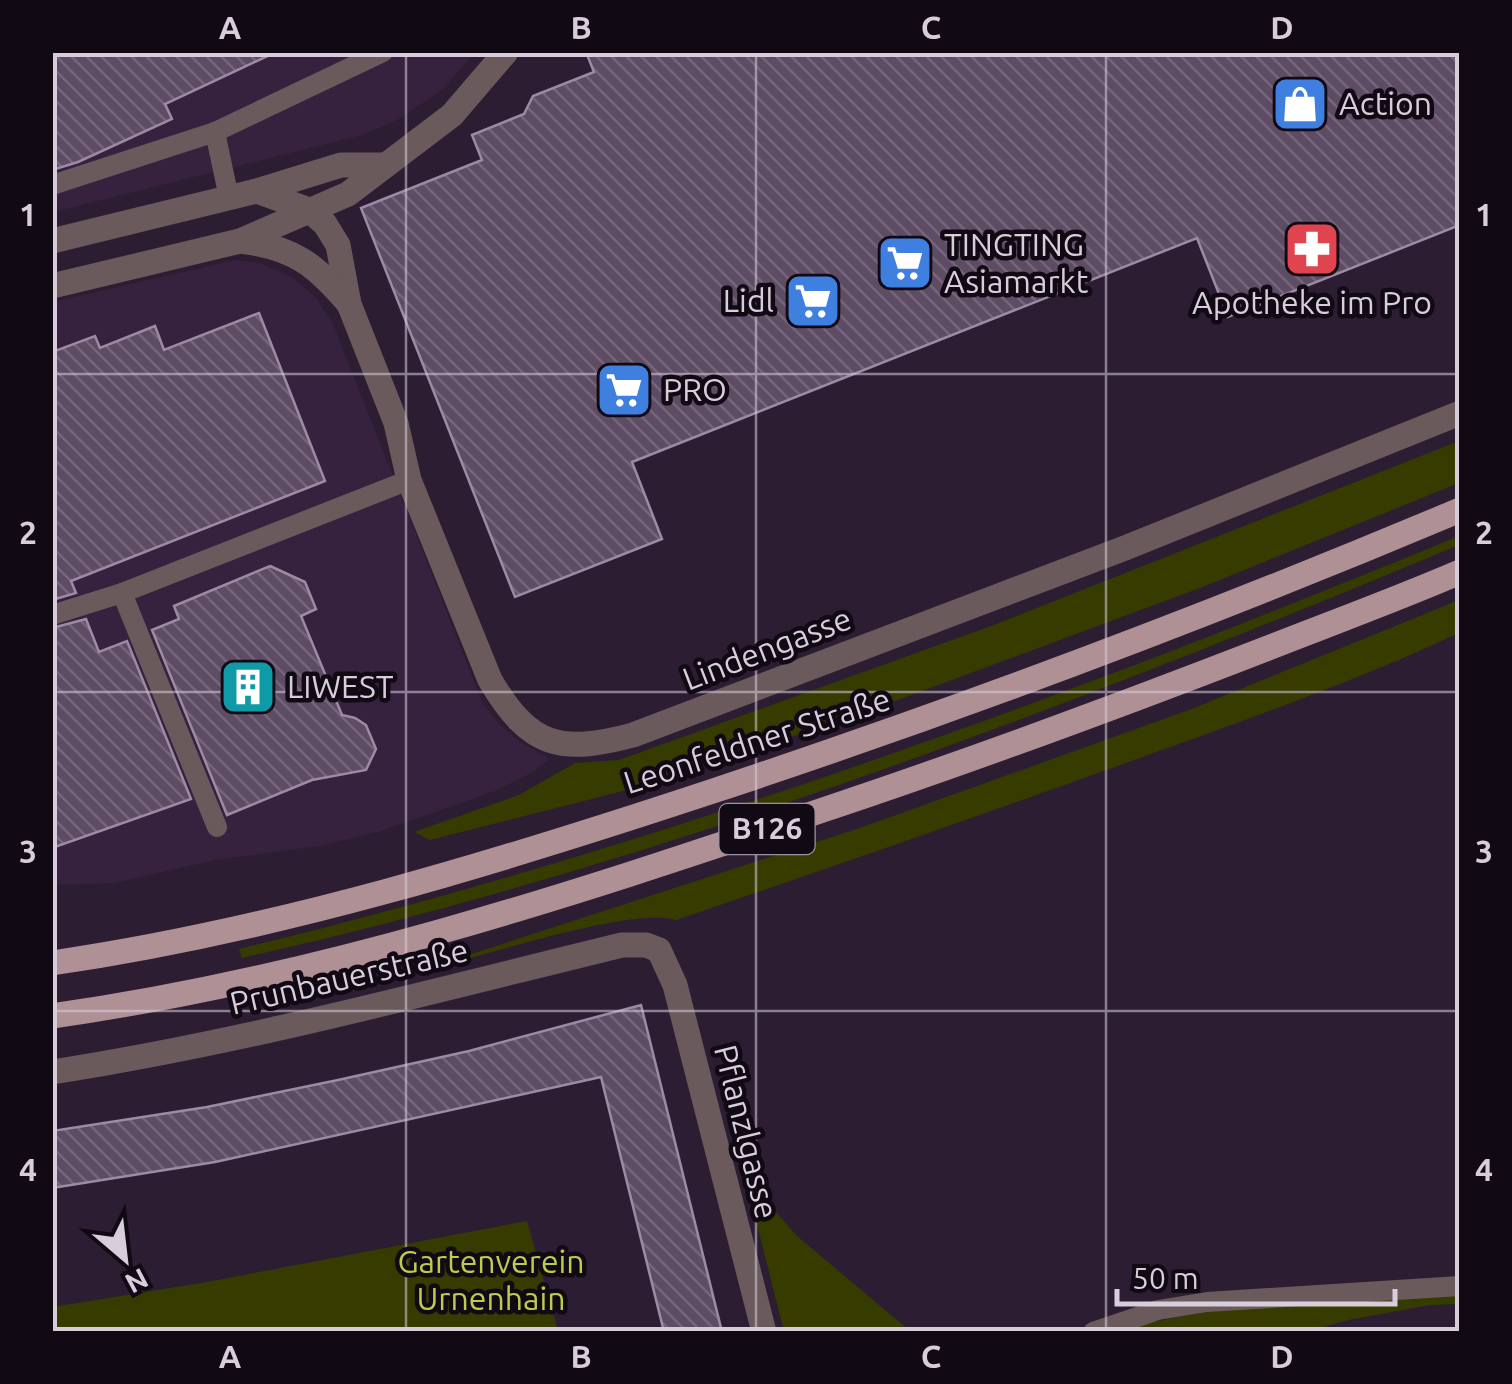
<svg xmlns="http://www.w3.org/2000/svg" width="1512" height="1384" viewBox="0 0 1512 1384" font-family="Ubuntu,sans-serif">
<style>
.built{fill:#36223e}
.green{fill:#363c00}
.building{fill:url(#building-back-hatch);stroke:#9d8aa5;stroke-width:2.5}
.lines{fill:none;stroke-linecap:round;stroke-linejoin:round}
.service{stroke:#6a5a5c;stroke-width:20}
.minor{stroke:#6a5a5c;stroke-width:25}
.primary{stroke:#af9094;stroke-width:25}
.grid{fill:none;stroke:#d7cddb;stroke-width:2.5;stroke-opacity:0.55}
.labels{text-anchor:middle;stroke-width:9;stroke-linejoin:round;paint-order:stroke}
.shield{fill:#110a14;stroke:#9c929f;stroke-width:2.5}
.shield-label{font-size:30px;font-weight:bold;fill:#d7cddb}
.poi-label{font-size:32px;fill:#d7cddb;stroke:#110a14;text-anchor:start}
.street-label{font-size:32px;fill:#d7cddb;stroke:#110a14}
.park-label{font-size:32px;fill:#bccc4d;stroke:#110a14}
.neatline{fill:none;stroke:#d7cddb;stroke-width:4}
.grid-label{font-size:32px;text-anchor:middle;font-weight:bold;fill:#d7cddb}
</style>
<defs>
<pattern id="building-back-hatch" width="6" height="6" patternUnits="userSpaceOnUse" patternTransform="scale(2.5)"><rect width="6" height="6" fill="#5d4c64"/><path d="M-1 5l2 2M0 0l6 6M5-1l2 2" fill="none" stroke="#74657a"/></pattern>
</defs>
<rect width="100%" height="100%" fill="#2d1d33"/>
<g class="built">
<polygon points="52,53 475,53 443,89 401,118 362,135 53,212"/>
<polygon points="236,260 259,263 292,277 316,298 333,324 483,704 499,724 520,742 550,759 535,771 495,791 381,831 325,845 215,860 114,883 53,885 52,302"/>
</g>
<g class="green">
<polygon points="1459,441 1459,483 1200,588 898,700 662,781 430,840 414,832 519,795 575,763 619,760 994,625"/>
<path d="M 1459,536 L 1459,545 C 1065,709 660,864 242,958 L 239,949 C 658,847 1062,700 1459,536 Z"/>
<path d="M 1459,600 L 1459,633 C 1354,682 1243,721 1134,760 C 982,815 829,868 676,920 C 634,908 510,948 462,960 L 459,958 L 860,828 L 1189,710 Z"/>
<polygon points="745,1177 797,1236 910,1331 784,1331"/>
<polygon points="527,1221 558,1331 53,1331 53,1307 207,1282"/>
<path d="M 1459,1295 L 1459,1304 L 1430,1305 L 1348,1320 L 1310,1331 L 1116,1332 C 1227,1299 1344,1301 1459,1295 Z"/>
</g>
<g class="building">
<polygon points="52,52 276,52 165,104 172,119 78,162 52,170"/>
<polygon points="586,52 1460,52 1460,225 1228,317 1197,238 632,462 662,539 515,597 361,208 482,160 472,135 524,114 533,96 594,72"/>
<polygon points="259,313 325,481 71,581 76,593 52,600 52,352 95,336 100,348 155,326 164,350"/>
<polygon points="270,566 305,582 316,609 301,616 342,715 355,718 366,725 376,749 366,770 312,780 227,815 152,630 179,619 174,606"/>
<polygon points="86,619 99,652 127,641 191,799 52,848 52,628"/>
<polygon points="641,1005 722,1332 664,1332 601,1077 215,1162 52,1188 52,1131 207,1107 338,1080 469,1051"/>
</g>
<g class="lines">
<g class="service">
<polyline points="215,132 383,52"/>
<polyline points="52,185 215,132 229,198"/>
<polyline points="122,593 217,827"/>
<polyline points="52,615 122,593 409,480"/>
<polyline points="1093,1332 1158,1310 1207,1302 1460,1286"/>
</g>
<g class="minor">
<path d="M 257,191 L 309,210 L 325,224 L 338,245 L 349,304 L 396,423 L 409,480 L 490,680 C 530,748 561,754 633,735 L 1125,548 L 1460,413"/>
<polyline points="52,241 257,191 341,165 383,165"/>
<path d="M 241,241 C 294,248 315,264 349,304"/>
<polyline points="52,286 240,241 348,194 452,115 506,52"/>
<path d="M 52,1072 C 245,1042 433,991 622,945 L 646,945 L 659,950 L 675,985 L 764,1332"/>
</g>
<g class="primary">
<path d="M 52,963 C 277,930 495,863 710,792 C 964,708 1213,614 1460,510"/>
<path d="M 52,1016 C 315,979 566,897 817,812 C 967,762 1116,707 1263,650 C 1329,624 1395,600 1460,572"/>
</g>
</g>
<path class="grid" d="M 406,52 L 406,1332M 756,52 L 756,1332M 1106,52 L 1106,1332M 52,374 L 1460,374M 52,692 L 1460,692M 52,1011 L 1460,1011"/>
<defs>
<g id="shop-square" transform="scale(2.875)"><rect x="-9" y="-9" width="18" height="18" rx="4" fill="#3f7fe0" stroke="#110a14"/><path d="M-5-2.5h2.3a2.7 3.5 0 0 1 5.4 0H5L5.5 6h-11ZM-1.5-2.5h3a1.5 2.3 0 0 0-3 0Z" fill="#fff"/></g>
<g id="pharmacy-square" transform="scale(2.875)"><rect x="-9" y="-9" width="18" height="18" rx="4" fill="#e0444e" stroke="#110a14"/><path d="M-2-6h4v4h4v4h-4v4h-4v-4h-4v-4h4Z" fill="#fff"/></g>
<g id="supermarket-square" transform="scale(2.875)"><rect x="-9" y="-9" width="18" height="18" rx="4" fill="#3f7fe0" stroke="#110a14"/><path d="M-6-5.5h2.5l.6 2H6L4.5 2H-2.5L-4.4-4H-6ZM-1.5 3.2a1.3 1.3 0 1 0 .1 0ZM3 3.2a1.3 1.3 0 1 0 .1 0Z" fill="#fff"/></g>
<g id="building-square" transform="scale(2.875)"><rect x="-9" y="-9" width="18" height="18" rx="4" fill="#0f9aa8" stroke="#110a14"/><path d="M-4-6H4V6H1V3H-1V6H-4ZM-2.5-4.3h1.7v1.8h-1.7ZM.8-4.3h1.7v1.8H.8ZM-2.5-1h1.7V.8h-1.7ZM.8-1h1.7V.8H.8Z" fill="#fff"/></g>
</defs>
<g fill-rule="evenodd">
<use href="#shop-square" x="1300" y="104"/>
<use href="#pharmacy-square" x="1312" y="249"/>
<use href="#supermarket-square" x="905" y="263"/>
<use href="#supermarket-square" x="813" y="301"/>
<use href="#supermarket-square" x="624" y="390"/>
<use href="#building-square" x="248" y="687"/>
</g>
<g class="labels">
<rect class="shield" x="719.5" y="804" width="95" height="50" rx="8"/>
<g class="shield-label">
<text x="767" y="839">B126</text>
</g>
<g class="poi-label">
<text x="1339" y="115">Action</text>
<text x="944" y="256">TINGTING<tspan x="944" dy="37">Asiamarkt</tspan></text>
<text x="774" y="312" text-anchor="end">Lidl</text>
<text x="1312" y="314" text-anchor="middle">Apotheke im Pro</text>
<text x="663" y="401">PRO</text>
<text x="287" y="698">LIWEST</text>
</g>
<g class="street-label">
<text transform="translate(767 649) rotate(-21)" y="11">Lindengasse</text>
<text transform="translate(757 741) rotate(-18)" y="11">Leonfeldner Straße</text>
<text transform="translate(349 977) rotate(-13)" y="11">Prunbauerstraße</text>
<text transform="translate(746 1132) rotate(76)" y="11">Pflanzlgasse</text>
</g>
<g class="park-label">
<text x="491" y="1273">Gartenverein<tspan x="491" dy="37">Urnenhain</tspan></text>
</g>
</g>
<rect width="1512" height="1384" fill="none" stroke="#110a14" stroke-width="110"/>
<g transform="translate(125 1259) rotate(152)" stroke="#110a14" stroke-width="8" paint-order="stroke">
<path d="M0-8L18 38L0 25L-18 38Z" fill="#d7cddb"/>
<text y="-15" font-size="28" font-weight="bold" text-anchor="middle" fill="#d7cddb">N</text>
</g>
<path d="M1117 1289v15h278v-15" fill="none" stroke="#d7cddb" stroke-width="5"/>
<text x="1132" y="1289" font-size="30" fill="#d7cddb" stroke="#110a14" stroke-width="8" paint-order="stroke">50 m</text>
<rect x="55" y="55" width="1402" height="1274" class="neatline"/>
<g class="grid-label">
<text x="230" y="39">A</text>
<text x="581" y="39">B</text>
<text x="931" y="39">C</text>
<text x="1282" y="39">D</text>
<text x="28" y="226">1</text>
<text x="1484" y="226">1</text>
<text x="28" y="544">2</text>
<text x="1484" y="544">2</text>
<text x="28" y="863">3</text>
<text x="1484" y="863">3</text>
<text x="28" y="1181">4</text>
<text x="1484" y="1181">4</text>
<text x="230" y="1368">A</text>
<text x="581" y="1368">B</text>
<text x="931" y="1368">C</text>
<text x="1282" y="1368">D</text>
</g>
</svg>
